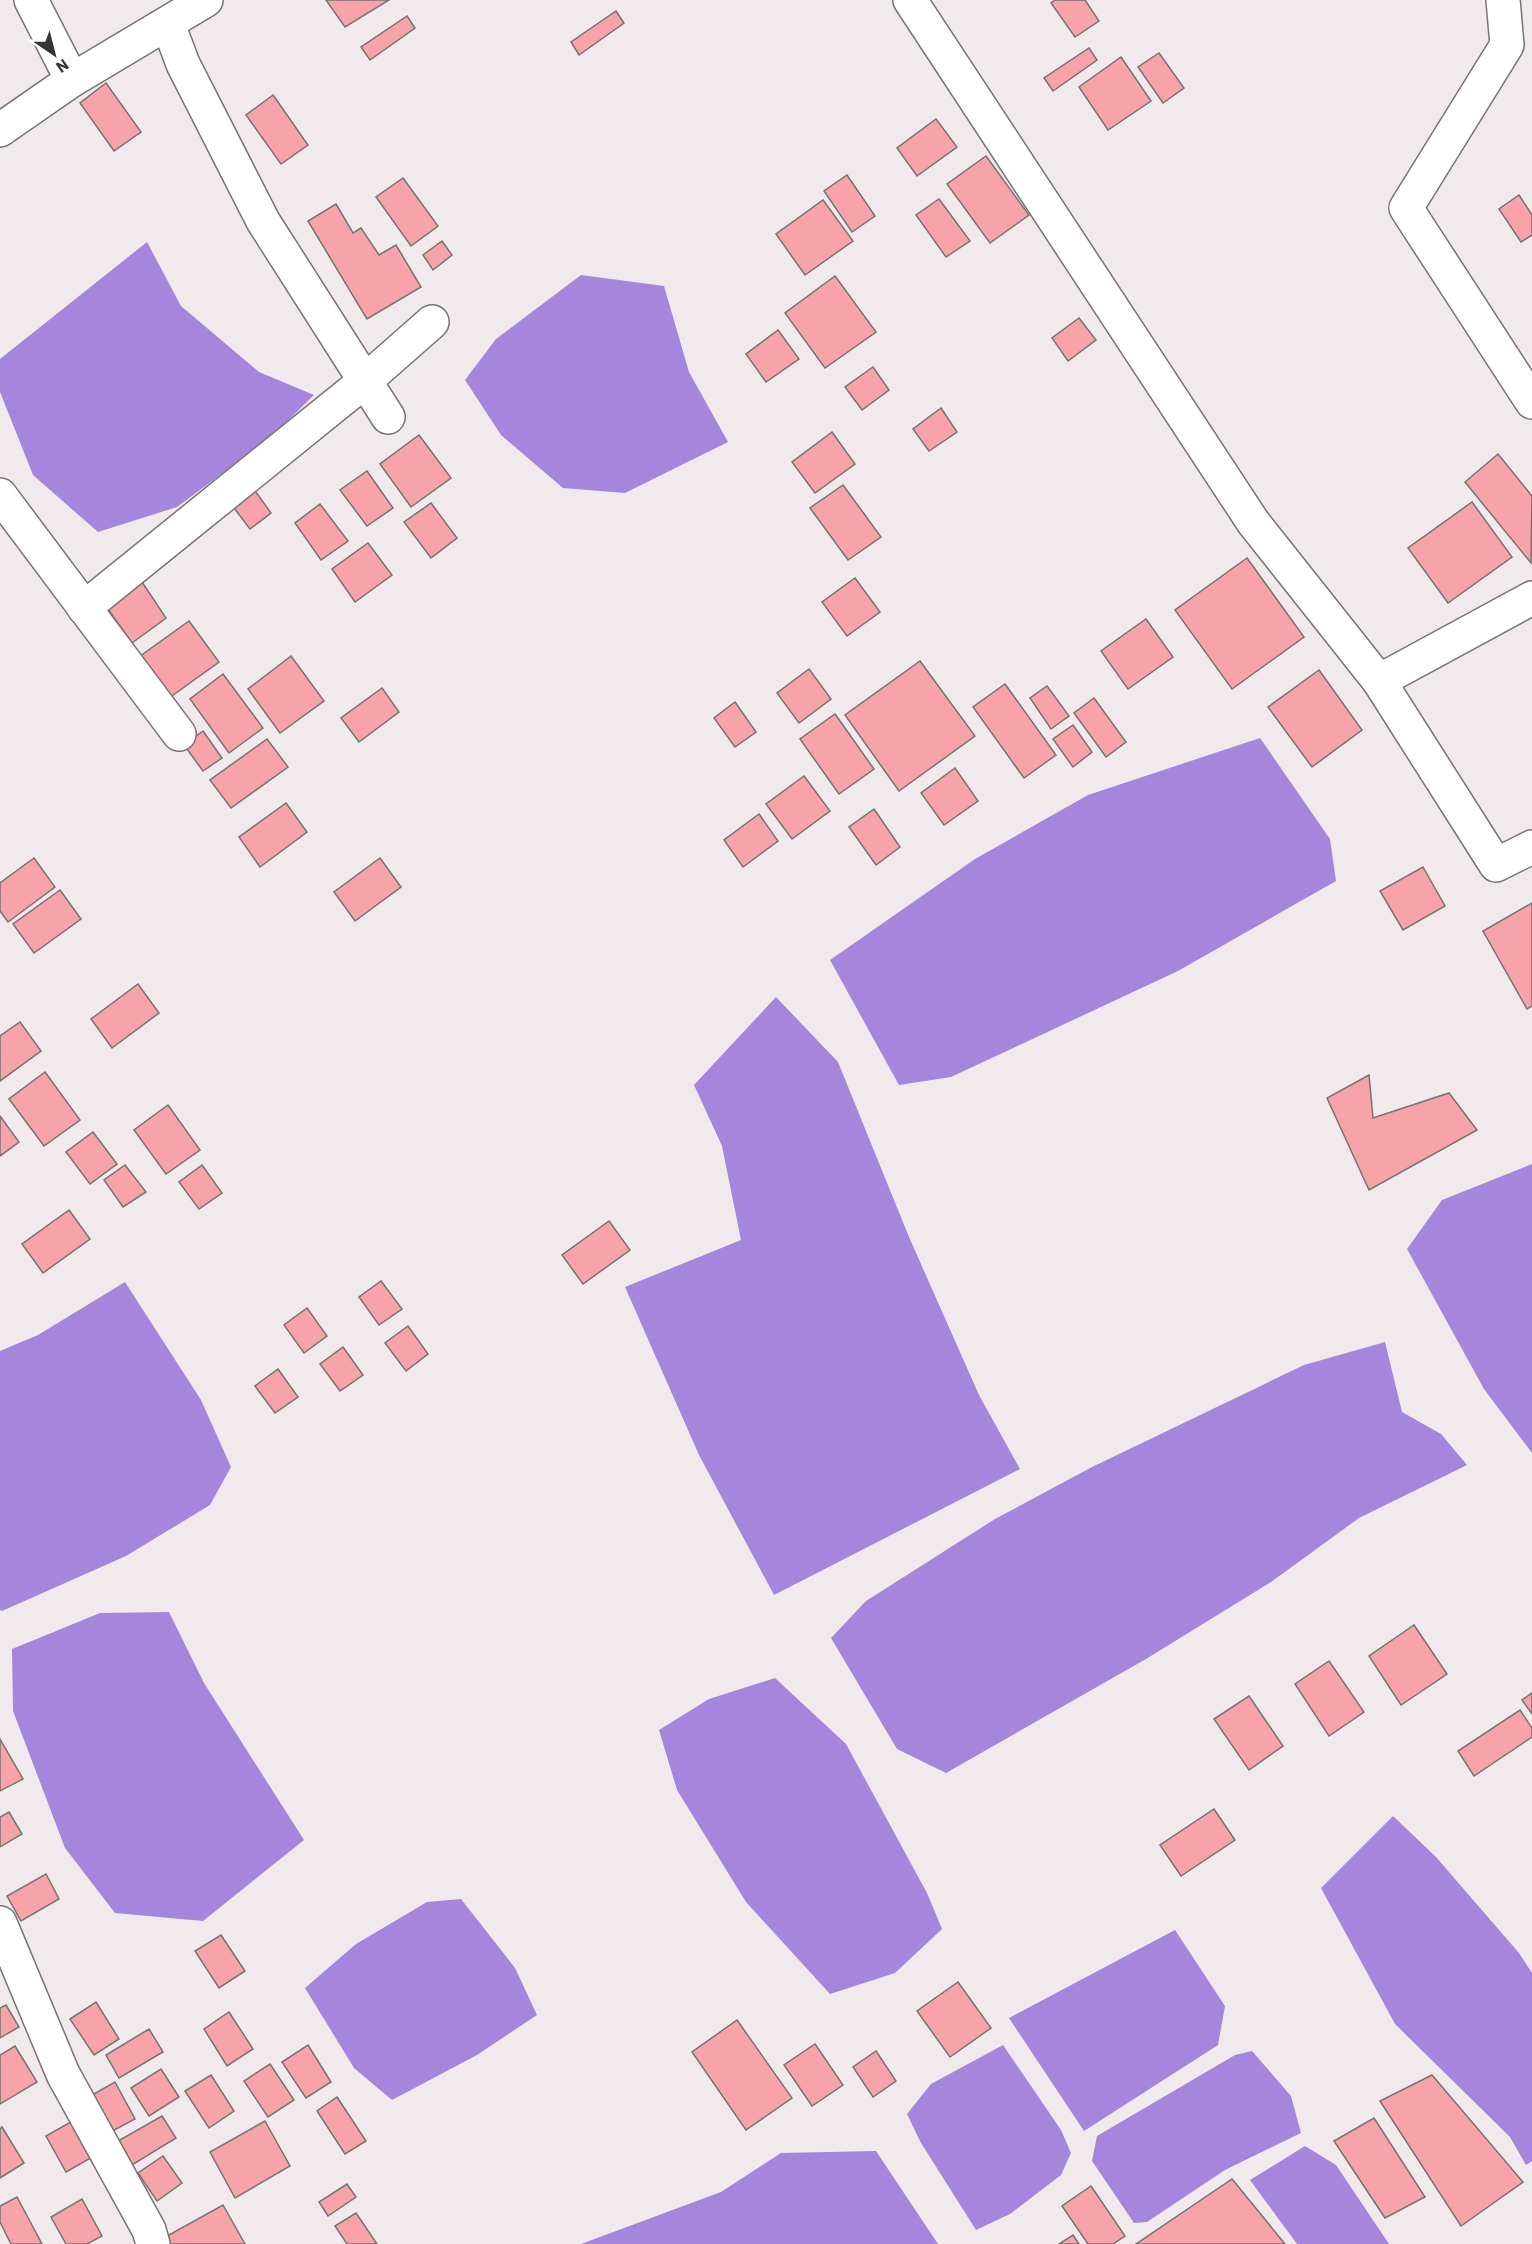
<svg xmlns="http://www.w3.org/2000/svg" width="1532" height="2244" viewBox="0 0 1532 2244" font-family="Barlow,sans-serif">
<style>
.water{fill:#a685dc}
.building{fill:#f8a2aa;stroke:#787272;stroke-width:1.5}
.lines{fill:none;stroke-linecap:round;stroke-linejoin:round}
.minor-casing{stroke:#787375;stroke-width:36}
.minor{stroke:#fff;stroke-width:33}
</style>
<rect width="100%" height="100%" fill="#f0eaed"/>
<g class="water">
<polygon points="147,242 181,306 259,372 314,395 269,439 177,507 98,532 33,475 0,392 0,359"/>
<polygon points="581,275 664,286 689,372 728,442 625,493 563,488 501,435 465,380 496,339"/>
<polygon points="1260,738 1330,839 1336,881 1178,971 951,1077 899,1085 830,960 975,859 1088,795"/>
<polygon points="776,997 838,1062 909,1237 979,1395 1020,1469 774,1595 699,1455 625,1287 741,1240 722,1146 694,1085"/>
<polygon points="1532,1164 1532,1453 1484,1389 1407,1249 1442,1200"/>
<polygon points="125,1282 201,1400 231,1467 210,1505 126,1556 2,1611 0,1610 0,1351 38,1335"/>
<polygon points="1385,1342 1402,1412 1441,1434 1467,1465 1359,1518 1271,1582 1146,1659 946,1773 897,1749 831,1638 866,1601 995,1519 1092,1467 1304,1365"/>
<polygon points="169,1612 204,1683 304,1840 203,1921 115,1913 65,1848 13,1711 12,1649 100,1613"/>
<polygon points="775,1678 846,1744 927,1893 942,1929 895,1973 830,1994 746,1902 677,1790 659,1730 709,1699"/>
<polygon points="1393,1816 1436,1857 1519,1953 1532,1973 1532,2161 1526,2165 1510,2137 1395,2024 1321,1888"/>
<polygon points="461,1899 515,1968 537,2015 477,2055 392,2100 354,2068 305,1988 356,1944 427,1902"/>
<polygon points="1175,1930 1225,2006 1218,2045 1084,2131 1009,2018"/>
<polygon points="1003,2045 1061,2130 1071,2153 1061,2175 1010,2214 976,2230 921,2143 907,2114 931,2084"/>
<polygon points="1252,2051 1291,2096 1301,2133 1225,2170 1147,2222 1134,2223 1092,2161 1097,2136 1235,2055"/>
<polygon points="1305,2146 1336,2165 1389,2244 1297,2244 1250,2180"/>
<polygon points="876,2151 938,2244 581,2244 721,2192 781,2153"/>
</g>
<g class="building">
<polygon points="326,0 389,0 345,27"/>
<polygon points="1055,0 1085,0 1099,21 1075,37 1051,3"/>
<polygon points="616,11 624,23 579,55 571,42"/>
<polygon points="407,16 415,28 370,60 361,47"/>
<polygon points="1089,48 1097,60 1053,91 1044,78"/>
<polygon points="1159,53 1184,88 1163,103 1138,67"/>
<polygon points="1121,57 1151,101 1108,130 1079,87"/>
<polygon points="106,83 141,132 114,151 80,103"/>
<polygon points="273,95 308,145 281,164 246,115"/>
<polygon points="936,119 957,147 917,176 897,148"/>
<polygon points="986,156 1029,215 990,243 947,184"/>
<polygon points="847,175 875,216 852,232 824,191"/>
<polygon points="403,178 438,226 411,246 376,197"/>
<polygon points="1519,195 1532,215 1532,235 1521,242 1499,209"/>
<polygon points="939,199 970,241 946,257 916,215"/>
<polygon points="823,200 853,241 805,275 776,234"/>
<polygon points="336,204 353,233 361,228 379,255 396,245 421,287 367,319 308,221"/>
<polygon points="442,241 452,255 433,270 423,255"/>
<polygon points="835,276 876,332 825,368 785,313"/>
<polygon points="1079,318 1096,340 1068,361 1052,338"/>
<polygon points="778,330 799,359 766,382 746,354"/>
<polygon points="873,367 889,390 862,410 845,387"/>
<polygon points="941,408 957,432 929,451 913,429"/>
<polygon points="832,432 855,464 815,493 792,462"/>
<polygon points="419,435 451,478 411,507 380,464"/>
<polygon points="1498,454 1532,496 1531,563 1465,482"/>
<polygon points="367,471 393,508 367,526 340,490"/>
<polygon points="843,485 881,537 848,560 810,508"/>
<polygon points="253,488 271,513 250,529 231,504"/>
<polygon points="1472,502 1512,557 1448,603 1408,548"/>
<polygon points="431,503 457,538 431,558 404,522"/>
<polygon points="320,504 348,541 321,560 295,523"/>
<polygon points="368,543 392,575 355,602 332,569"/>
<polygon points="1247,558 1304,637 1232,689 1175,610"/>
<polygon points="855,578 880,612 847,636 822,602"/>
<polygon points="142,582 166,618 132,643 108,609"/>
<polygon points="1146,619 1173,657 1128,689 1101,651"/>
<polygon points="189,621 219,662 162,703 132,662"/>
<polygon points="291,656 324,701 280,733 248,689"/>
<polygon points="920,661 975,736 899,791 845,715"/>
<polygon points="809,669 831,699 799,723 777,693"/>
<polygon points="1319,670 1362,730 1312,767 1268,707"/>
<polygon points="223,674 263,728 229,753 190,699"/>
<polygon points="1005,684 1056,755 1024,778 973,707"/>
<polygon points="1047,686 1069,716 1051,729 1030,698"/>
<polygon points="382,688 399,712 359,742 341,718"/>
<polygon points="1094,698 1126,742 1106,757 1074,713"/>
<polygon points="735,702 756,732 735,747 714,718"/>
<polygon points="835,714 874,769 839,794 800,739"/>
<polygon points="1073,725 1092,752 1073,767 1053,739"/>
<polygon points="203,731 222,758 203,771 184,745"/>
<polygon points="267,739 288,767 231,808 210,780"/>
<polygon points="955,768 978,801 944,825 921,793"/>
<polygon points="804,776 830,811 792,839 766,804"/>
<polygon points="286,803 307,832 260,867 239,837"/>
<polygon points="874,809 900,847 876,865 849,827"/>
<polygon points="759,814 778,841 743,867 724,840"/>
<polygon points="34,858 55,887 8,922 0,911 0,883"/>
<polygon points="380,858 401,887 355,921 334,892"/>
<polygon points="1423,867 1445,906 1403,930 1380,891"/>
<polygon points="60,890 81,919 34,953 13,924"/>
<polygon points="1532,903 1532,1006 1527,1009 1483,931"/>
<polygon points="138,984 159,1013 112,1048 91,1019"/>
<polygon points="20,1022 41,1051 0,1081 0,1036"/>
<polygon points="45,1072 80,1120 44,1146 9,1099"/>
<polygon points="1369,1075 1373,1118 1449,1093 1477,1130 1369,1190 1327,1098"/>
<polygon points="168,1105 200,1150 166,1174 134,1130"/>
<polygon points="0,1116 19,1142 0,1156"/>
<polygon points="93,1132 117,1164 90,1184 66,1152"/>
<polygon points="125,1165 146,1192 123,1207 104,1180"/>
<polygon points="202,1165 222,1193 199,1209 179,1182"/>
<polygon points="69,1210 90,1239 43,1273 22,1244"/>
<polygon points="609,1221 630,1250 583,1284 562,1255"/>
<polygon points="381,1281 402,1309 379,1325 359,1297"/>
<polygon points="307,1308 327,1336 304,1353 284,1325"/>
<polygon points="408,1326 428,1354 406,1371 385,1343"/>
<polygon points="343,1347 363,1375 340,1391 320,1364"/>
<polygon points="278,1369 298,1397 275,1413 255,1386"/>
<polygon points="1414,1625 1447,1674 1401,1705 1369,1656"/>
<polygon points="1329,1661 1364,1712 1329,1736 1295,1684"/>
<polygon points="1532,1693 1532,1714 1522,1700"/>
<polygon points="1249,1696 1283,1746 1249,1770 1214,1719"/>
<polygon points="1520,1710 1532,1728 1532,1737 1474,1776 1458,1751"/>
<polygon points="0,1739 23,1779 0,1791"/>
<polygon points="1214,1809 1235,1840 1181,1876 1160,1845"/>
<polygon points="9,1812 22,1834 0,1847 0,1817"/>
<polygon points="46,1874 59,1899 21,1921 7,1896"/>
<polygon points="221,1935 245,1971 219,1988 195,1951"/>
<polygon points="958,1982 991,2028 950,2057 917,2011"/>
<polygon points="96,2002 119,2039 94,2055 70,2019"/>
<polygon points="6,2005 19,2027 0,2038 0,2008"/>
<polygon points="229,2012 253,2049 227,2066 204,2029"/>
<polygon points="737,2020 792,2098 746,2130 692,2052"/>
<polygon points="149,2029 163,2052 119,2078 106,2055"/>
<polygon points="815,2044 843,2085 812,2106 784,2065"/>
<polygon points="308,2045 331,2082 306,2098 282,2062"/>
<polygon points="15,2046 37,2082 0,2104 0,2055"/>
<polygon points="876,2051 896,2081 873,2097 853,2067"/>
<polygon points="270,2064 294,2100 268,2117 244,2081"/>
<polygon points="161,2069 179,2097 149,2116 131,2088"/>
<polygon points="211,2075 234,2111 209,2128 185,2091"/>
<polygon points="1432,2075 1523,2182 1461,2226 1380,2101"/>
<polygon points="115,2082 135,2119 105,2135 85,2099"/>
<polygon points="337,2097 366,2141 345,2154 317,2111"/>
<polygon points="162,2116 176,2138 132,2165 118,2141"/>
<polygon points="1374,2118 1425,2197 1385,2218 1334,2141"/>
<polygon points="76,2119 96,2155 66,2172 46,2136"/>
<polygon points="265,2121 290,2166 235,2198 210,2152"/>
<polygon points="2,2127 24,2163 0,2178 0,2129"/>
<polygon points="163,2156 182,2183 157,2201 138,2173"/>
<polygon points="1232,2179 1285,2244 1136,2244"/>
<polygon points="347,2184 356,2197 328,2216 319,2202"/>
<polygon points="1091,2186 1125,2236 1113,2244 1088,2244 1062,2206"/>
<polygon points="17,2197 42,2244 11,2244 0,2222 0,2206"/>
<polygon points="82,2199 102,2236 87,2244 66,2244 51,2217"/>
<polygon points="223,2205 245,2244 171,2244 167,2236"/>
<polygon points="356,2213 377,2244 347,2244 335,2226"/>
<polygon points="1073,2235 1079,2244 1059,2244"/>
</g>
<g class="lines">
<g class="minor-casing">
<g id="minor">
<polyline points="31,0 72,80"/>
<polyline points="910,0 1253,522 1379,681 1532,598"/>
<polyline points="1503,0 1507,45 1406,208 1532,402"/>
<polyline points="168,24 183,64 263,221 388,417"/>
<polyline points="0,130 72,80 206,0"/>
<polyline points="0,495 179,734"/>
<polyline points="84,608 365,381 432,322"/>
<polyline points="1379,681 1496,865 1532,847"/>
<polyline points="0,1923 63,2074 149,2230 153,2244"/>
</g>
</g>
<use href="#minor" class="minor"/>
</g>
<g transform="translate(54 54) rotate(145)" stroke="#ffffff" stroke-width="4.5" paint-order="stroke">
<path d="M0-4.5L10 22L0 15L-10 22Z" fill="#373435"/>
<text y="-9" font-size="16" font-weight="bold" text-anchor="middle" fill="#373435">N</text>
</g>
</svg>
